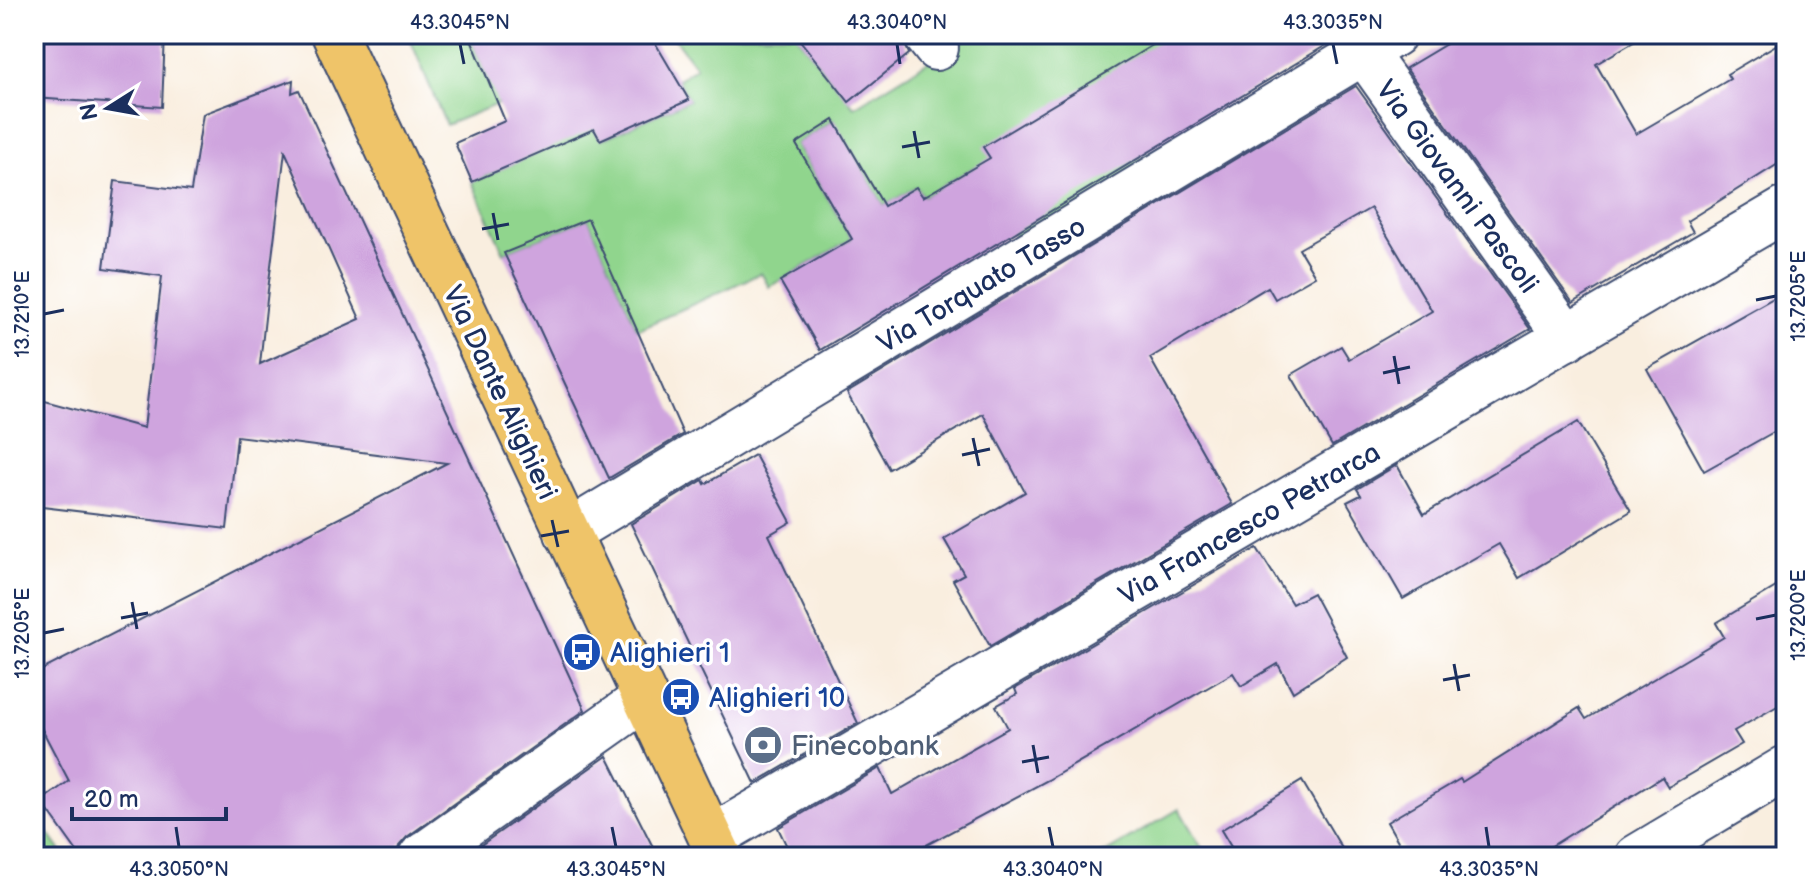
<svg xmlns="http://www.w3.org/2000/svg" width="1820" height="891" viewBox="0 0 1820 891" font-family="'Balsamiq Sans',sans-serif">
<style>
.green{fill:#90d58d;stroke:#568276;stroke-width:2}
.building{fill:#cfa4de;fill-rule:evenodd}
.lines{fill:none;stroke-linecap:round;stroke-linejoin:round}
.minor-casing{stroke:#3c4c71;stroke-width:48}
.major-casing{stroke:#3c4c71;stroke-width:48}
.minor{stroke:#fff;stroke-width:44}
.major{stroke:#efc469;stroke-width:44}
.ticks{fill:none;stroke:#1b2f5e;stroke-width:3}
.labels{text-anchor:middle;stroke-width:7;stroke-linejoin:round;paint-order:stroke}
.street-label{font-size:28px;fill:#1b2f5e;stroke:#fff}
.transit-label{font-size:28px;fill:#164399;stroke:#fff;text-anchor:start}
.service-label{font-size:28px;fill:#4e5e75;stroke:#fff;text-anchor:start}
.neatline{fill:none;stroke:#1b2f5e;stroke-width:3}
.ticks-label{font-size:20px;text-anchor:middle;fill:#1b2f5e}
</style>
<rect width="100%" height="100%" fill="#fff"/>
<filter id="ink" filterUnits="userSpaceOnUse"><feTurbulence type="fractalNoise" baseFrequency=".0125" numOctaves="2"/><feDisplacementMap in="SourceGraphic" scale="16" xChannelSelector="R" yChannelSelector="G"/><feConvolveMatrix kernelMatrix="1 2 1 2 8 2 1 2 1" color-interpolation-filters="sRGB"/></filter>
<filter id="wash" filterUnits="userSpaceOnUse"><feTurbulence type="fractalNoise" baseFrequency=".006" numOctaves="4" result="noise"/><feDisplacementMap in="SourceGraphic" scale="32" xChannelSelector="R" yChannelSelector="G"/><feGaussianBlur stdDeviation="1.8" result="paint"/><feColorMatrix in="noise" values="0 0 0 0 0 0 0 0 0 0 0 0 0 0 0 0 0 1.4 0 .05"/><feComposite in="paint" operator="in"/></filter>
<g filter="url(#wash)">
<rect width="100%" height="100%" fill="#f9eedf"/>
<g class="green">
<polygon points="408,34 469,34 486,74 567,76 446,125"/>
<polygon points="680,34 795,34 854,107 973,34 1171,34 1148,123 1167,153 1019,245 973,168 923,197 916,187 884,206 833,120 796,144 852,239 769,287 761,273 637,330 588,219 504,253 472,182 593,127 601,140 689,100 677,80 696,67 674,38"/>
<polygon points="1179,809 1207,857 1098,857"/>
<polygon points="34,813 65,857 34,857"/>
</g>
<g id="blocks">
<g class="building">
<polygon points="34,34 165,34 162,107 34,98"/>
<polygon points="469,34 650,34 689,100 600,140 594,129 472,182 455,143 505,121"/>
<polygon points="795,34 901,34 909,54 849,102"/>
<polygon points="1171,34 1322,34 1328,44 820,350 780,281 852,239 796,144 834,120 884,206 916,187 923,197 990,158 983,147"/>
<polygon points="1463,34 1647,34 1596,64 1636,134 1730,79 1727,74 1786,39 1786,159 1687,221 1693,232 1573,303 1406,68"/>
<path d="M 293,80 L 292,93 L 299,90 L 585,710 L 407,837 L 399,846 L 396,857 L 81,857 L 41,801 L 69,781 L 34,714 L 34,674 L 447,463 L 237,436 L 227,529 L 34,506 L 34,398 L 144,428 L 162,276 L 104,268 L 115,181 L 191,191 L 203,114 ZM 285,151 L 360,319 L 260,364 L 268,290 Z"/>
<polygon points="1356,86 1530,329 1332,446 1291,375 1341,346 1349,359 1432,311 1371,208 1299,249 1315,276 1275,299 1268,287 1150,358 1232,504 990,646 953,580 964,574 944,539 1025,492 983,414 889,469 847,393"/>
<polygon points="588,219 683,434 609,478 504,253"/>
<polygon points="1786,291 1786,425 1704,471 1647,369"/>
<polygon points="1578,422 1631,511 1519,578 1499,544 1403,599 1347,502 1361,495 1357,489 1397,465 1424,514"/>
<polygon points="755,455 791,522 769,535 858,723 755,783 631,524 703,480 705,484"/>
<polygon points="1257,548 1292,604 1313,593 1347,657 1293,692 1278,664 1241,686 1233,673 1048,780 904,857 792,857 778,828 880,768 892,794 1008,728 996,706 1017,694 1015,689"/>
<polygon points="1786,581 1786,701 1734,731 1742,744 1668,787 1662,777 1534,857 1407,857 1387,822 1460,779 1462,782 1579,708 1586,719 1724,637 1716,623"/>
<polygon points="607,756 658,857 464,857"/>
<polygon points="1302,781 1347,857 1237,857 1221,830"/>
</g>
</g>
</g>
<g filter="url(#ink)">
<use href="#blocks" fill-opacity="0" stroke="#3c4c71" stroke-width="2"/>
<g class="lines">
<g class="minor-casing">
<g id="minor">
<polyline points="925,34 936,48"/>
<polyline points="1351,34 1567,338"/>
<polyline points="567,533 1394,34"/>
<polyline points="711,838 1786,209"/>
<polyline points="421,857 645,698"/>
<polyline points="1637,857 1786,768"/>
</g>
</g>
<g class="major-casing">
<polyline id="major" points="334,34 720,857"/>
</g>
<use href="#minor" class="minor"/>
<use href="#major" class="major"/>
</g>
</g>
<path class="ticks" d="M 460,44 L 464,64M 897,44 L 900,64M 1333,44 L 1337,64M 914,131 L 919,158M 902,147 L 930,142M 493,213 L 498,240M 482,229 L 509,224M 1756,300 L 1776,296M 44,314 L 64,310M 1394,356 L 1399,384M 1383,373 L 1410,367M 973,438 L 979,466M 962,455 L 990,449M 552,520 L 558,547M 541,536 L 569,531M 132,602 L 137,629M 121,618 L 148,613M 1756,619 L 1776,615M 44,633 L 64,629M 1454,664 L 1459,691M 1443,680 L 1470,675M 1033,745 L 1038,773M 1022,762 L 1049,757M 176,827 L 179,847M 612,827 L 616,847M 1049,827 L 1053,847M 1486,827 L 1489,847"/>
<defs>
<g id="bus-disc" transform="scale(2)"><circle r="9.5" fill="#1a4fb4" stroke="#fff"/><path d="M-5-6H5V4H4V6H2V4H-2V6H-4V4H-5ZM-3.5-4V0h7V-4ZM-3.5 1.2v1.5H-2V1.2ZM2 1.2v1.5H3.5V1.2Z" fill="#fff"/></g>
<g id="bank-disc" transform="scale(2)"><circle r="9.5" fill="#5c6f8a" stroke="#fff"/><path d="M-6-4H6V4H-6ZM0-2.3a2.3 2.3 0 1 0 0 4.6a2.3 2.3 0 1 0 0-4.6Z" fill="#fff"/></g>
</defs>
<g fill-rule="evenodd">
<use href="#bus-disc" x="582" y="652"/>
<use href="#bus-disc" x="681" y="697"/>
<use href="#bank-disc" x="763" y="745"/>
</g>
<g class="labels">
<g class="street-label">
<text transform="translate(1458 186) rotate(54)" y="10">Via Giovanni Pascoli</text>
<text transform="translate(981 284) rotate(-31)" y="10">Via Torquato Tasso</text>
<text transform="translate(501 392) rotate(65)" y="10">Via Dante Alighieri</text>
<text transform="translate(1249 523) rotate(-30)" y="10">Via Francesco Petrarca</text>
</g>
<g class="transit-label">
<text x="610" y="662">Alighieri 1</text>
<text x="709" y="707">Alighieri 10</text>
</g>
<g class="service-label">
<text x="791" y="755">Finecobank</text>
</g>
</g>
<rect width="1820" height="891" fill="none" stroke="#fff" stroke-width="88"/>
<g transform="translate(108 108) rotate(259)" stroke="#ffffff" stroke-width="6" paint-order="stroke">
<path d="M0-6L14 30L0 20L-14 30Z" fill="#1b2f5e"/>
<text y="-12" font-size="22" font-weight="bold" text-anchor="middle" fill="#1b2f5e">N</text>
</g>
<path d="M72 807v12h154v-12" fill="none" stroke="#1b2f5e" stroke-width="4"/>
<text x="84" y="807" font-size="24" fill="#1b2f5e" stroke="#ffffff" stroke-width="6" paint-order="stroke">20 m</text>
<rect x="44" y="44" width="1732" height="803" class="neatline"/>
<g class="ticks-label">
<text x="460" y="29">43.3045°N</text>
<text x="897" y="29">43.3040°N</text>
<text x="1333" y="29">43.3035°N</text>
<text transform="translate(1798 296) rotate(-90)" y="7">13.7205°E</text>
<text transform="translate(22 314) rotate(-90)" y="7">13.7210°E</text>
<text transform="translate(1798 615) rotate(-90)" y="7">13.7200°E</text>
<text transform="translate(22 633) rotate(-90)" y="7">13.7205°E</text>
<text x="179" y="876">43.3050°N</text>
<text x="616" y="876">43.3045°N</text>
<text x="1053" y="876">43.3040°N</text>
<text x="1489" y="876">43.3035°N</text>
</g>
</svg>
